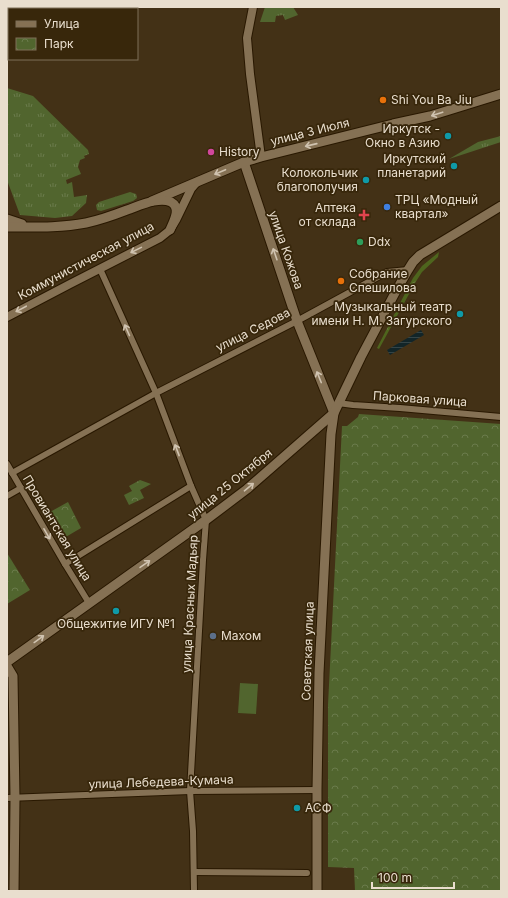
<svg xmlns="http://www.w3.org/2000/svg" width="508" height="898" viewBox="0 0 508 898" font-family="Inter,sans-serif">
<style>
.grass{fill:url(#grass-tufts)}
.forest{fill:url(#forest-crowns)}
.park{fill:url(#park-crowns)}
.pitch{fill:#51652e}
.water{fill:url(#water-rules)}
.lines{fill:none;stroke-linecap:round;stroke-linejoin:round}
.minor-casing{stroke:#291800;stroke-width:8}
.tertiary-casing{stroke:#291800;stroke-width:10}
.secondary-casing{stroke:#291800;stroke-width:11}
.minor{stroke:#857154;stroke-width:6}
.tertiary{stroke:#857154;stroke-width:8}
.secondary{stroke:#857154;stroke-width:9}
.oneway{stroke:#d0c3b0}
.food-dot{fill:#e8710a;stroke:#38270b;stroke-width:1.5}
.culture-dot{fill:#0f9aa8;stroke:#38270b;stroke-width:1.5}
.hotel-dot{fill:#d1479c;stroke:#38270b;stroke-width:1.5}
.shop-dot{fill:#3f7fe0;stroke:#38270b;stroke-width:1.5}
.health-dot{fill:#e0444e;stroke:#38270b;stroke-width:1.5}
.leisure-dot{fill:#2e9e5b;stroke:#38270b;stroke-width:1.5}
.service-dot{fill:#5c6f8a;stroke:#38270b;stroke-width:1.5}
.labels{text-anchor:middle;stroke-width:3.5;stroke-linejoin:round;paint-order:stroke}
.poi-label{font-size:12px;fill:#e9dece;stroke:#38270b;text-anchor:start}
.street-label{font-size:12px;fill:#e9dece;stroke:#38270b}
</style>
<defs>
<pattern id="grass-tufts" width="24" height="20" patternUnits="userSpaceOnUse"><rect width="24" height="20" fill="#51652e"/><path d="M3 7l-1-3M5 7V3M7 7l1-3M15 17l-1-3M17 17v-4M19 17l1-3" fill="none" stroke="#6a7b4b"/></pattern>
<pattern id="forest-crowns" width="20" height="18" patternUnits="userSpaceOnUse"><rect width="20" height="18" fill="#4e651d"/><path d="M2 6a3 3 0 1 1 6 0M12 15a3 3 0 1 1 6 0" fill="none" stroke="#687b3d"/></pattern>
<pattern id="park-crowns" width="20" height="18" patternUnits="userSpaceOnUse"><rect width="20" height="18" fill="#51652e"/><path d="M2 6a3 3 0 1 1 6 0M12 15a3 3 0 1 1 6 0" fill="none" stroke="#6a7b4b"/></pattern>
<pattern id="water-rules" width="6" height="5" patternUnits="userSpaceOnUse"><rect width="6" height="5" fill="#122528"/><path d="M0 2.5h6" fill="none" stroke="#344446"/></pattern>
</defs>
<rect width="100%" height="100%" fill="#433116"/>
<g class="grass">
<polygon points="265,7 293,7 298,15 285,20 283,15 276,16 275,22 260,22"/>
<polygon points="7,88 33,96 88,150 89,154 84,156 85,158 80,160 78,167 81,174 66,180 67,184 72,182 74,197 87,195 86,203 72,216 55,218 20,215 7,180"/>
<polygon points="501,136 501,142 449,159 478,142"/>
<polygon points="130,192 136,194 137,198 133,201 101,211 97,210 96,205 99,202"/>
</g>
<polygon class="forest" points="439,252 438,257 422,272 415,283 379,349 377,348 413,278 422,266"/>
<g class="park">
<polygon points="359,414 501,424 501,891 355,891 354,868 328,867 328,705 342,426 347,426 358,417"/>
<polygon points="140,480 151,484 140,490 144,498 129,505 124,495 132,491 129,486"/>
<polygon points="68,502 81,528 64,538 50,512"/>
<polygon points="7,553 30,590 7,604"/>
</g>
<polygon class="pitch" points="240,683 258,684 256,714 238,713"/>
<polygon class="water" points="421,330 424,335 390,355 387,350"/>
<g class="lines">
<g class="minor-casing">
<g id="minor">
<polyline points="100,269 156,393 191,486 206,520 203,560 190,791 193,831 194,891"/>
<polyline points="338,403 353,405 400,408 501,417"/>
<polyline points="7,464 65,564 89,603"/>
<polyline points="12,473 156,393 297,321 387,272 408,270"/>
<polyline points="7,496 21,488"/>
<polyline points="65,564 191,486"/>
<polyline points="7,798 190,791 317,790"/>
<polyline points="194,872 307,873"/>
</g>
</g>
<g class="tertiary-casing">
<g id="tertiary">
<polyline points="253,7 247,38 250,74 261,157"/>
<polyline points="7,317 70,284 160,238 170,230 176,220 191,189 197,182"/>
</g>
</g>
<g class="secondary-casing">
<g id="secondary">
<polyline points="244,162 297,321 334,413 331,434 319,673 317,790 317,891"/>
<polyline points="152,201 244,162 261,157 393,124 430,116 501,94"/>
<polyline points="7,219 22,224"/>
<path d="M 7,227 C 33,227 60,228 86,223 C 100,220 114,215 127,210 C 139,206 159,196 171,202 C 182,208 173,222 170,230"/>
<polyline points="7,662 206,520 247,489 334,413 361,357 396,291 408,270 413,262 420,255 501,206"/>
<polyline points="7,666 13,676 15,798 14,891"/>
</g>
</g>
<use href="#minor" class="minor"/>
<use href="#tertiary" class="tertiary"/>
<use href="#secondary" class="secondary"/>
</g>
<defs><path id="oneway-shaft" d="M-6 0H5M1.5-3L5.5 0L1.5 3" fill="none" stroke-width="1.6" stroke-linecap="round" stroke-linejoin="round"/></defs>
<g class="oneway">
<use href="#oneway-shaft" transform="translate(437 114) rotate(162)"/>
<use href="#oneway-shaft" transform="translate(311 145) rotate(167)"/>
<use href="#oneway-shaft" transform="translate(220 172) rotate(157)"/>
<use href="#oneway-shaft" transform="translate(136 250) rotate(154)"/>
<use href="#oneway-shaft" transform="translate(275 254) rotate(-109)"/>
<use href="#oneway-shaft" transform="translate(21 309) rotate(152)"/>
<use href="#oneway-shaft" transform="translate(127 330) rotate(-114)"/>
<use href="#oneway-shaft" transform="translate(319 377) rotate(-112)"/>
<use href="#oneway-shaft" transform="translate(177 450) rotate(-111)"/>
<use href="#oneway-shaft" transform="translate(249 487) rotate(-40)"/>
<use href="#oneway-shaft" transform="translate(47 534) rotate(60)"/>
<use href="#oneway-shaft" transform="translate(145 564) rotate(-35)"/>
<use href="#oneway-shaft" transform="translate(39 639) rotate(-36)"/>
</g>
<g class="food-dot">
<circle cx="383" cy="100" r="4"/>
<circle cx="341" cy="281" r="4"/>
</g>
<g class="culture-dot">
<circle cx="448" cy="136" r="4"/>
<circle cx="454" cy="166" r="4"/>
<circle cx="366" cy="180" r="4"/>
<circle cx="460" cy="314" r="4"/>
<circle cx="116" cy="611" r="4"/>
<circle cx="297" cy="808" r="4"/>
</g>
<circle class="hotel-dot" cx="211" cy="152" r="4"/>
<circle class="shop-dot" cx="387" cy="207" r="4"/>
<path class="health-dot" d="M362 209h4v4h4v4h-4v4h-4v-4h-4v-4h4z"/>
<circle class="leisure-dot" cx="360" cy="242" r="4"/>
<circle class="service-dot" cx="213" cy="636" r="4"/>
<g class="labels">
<g class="poi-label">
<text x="391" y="104">Shi You Ba Jiu</text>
<text x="440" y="133" text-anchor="end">Иркутск -<tspan x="440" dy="14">Окно в Азию</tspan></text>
<text x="219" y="156">History</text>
<text x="446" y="163" text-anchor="end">Иркутский<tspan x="446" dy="14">планетарий</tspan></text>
<text x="358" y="177" text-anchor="end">Колокольчик<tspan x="358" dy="14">благополучия</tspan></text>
<text x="395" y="204">ТРЦ «Модный<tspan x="395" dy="14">квартал»</tspan></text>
<text x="356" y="212" text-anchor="end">Аптека<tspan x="356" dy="14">от склада</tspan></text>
<text x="368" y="246">Ddx</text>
<text x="349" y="278">Собрание<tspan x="349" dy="14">Спешилова</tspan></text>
<text x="452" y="311" text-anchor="end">Музыкальный театр<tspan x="452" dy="14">имени Н. М. Загурского</tspan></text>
<text x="116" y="628" text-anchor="middle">Общежитие ИГУ №1</text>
<text x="221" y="640">Махом</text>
<text x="305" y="812">АСФ</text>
</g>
<g class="street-label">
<text transform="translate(310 132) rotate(-14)" y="4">улица 3 Июля</text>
<text transform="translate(286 250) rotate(71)" y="4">улица Кожова</text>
<text transform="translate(86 261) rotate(-28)" y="4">Коммунистическая улица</text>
<text transform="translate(253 330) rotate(-27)" y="4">улица Седова</text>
<text transform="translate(420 399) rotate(4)" y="4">Парковая улица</text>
<text transform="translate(230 484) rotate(-39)" y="4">улица 25 Октября</text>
<text transform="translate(57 528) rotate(59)" y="4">Провиантская улица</text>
<text transform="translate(190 604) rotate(-87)" y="4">улица Красных Мадьяр</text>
<text transform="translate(308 651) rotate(-88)" y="4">Советская улица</text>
<text transform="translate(161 782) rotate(-2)" y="4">улица Лебедева-Кумача</text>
</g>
</g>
<rect width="508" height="898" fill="none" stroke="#e9dece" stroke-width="16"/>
<rect x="8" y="8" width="130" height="52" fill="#38270b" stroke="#7f7059"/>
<rect x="16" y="21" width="20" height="6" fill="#857154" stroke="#7f7059"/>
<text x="44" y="28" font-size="12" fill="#e9dece">Улица</text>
<rect x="16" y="38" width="20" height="12" fill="url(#park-crowns)" stroke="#7f7059"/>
<text x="44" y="48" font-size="12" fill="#e9dece">Парк</text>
<path d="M372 882v6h82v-6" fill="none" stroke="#e9dece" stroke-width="2"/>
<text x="378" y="882" font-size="12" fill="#e9dece" stroke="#38270b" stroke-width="3" paint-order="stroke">100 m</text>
</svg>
